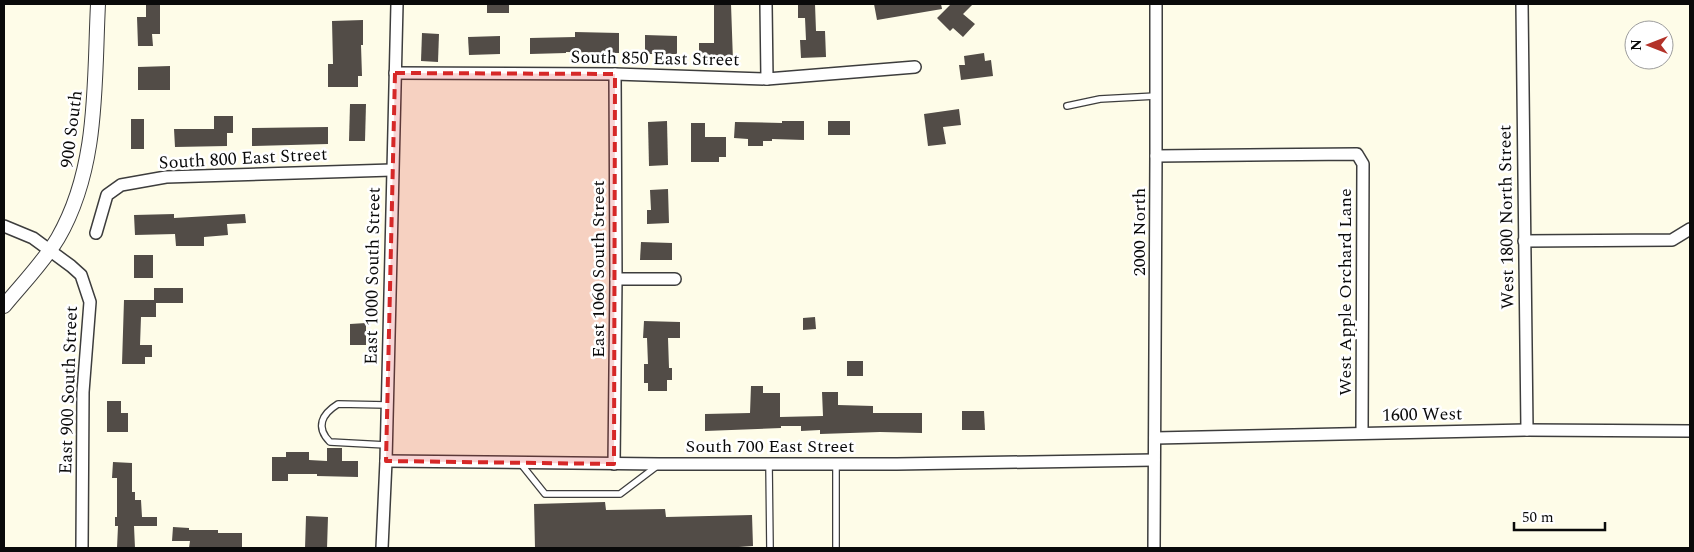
<svg xmlns="http://www.w3.org/2000/svg" width="1694" height="552" viewBox="0 0 1694 552" font-family="Spectral,serif">
<style>
.building{fill:#524c47}
.lines{fill:none;stroke-linecap:round;stroke-linejoin:round}
.service-casing{stroke:#3d3d3d;stroke-width:8}
.minor-casing{stroke:#3d3d3d;stroke-width:14}
.tertiary-casing{stroke:#3d3d3d;stroke-width:16}
.service{stroke:#fff;stroke-width:5.5}
.minor{stroke:#fff;stroke-width:11}
.tertiary{stroke:#fff;stroke-width:14}
.marked{fill:#d62828;fill-opacity:0.2;stroke:#d62828;stroke-width:4;stroke-dasharray:10 6;stroke-linejoin:round}
.labels{text-anchor:middle;stroke-width:5;stroke-linejoin:round;paint-order:stroke}
.street-label{font-size:18px;fill:#0a0a0a;stroke:#fff}
</style>
<rect width="100%" height="100%" fill="#fefce8"/>
<g class="building">
<polygon points="146,4 160,4 160,34 152,34 153,46 138,46 137,17 146,17"/>
<rect x="487" y="4" width="22" height="9"/>
<polygon points="714,4 731,4 733,61 699,62 699,43 714,43"/>
<polygon points="798,4 815,4 816,31 825,31 826,57 801,58 800,40 806,40 805,18 798,18"/>
<polygon points="874,4 941,4 942,9 877,20"/>
<polygon points="951,4 973,4 963,14 975,24 963,37 953,28 950,31 937,18"/>
<polygon points="363,20 363,45 361,45 362,76 358,76 358,87 328,87 328,64 333,64 332,21"/>
<polygon points="575,32 619,33 619,53 566,52 566,53 530,54 530,38 575,37"/>
<polygon points="422,33 439,34 438,62 421,61"/>
<polygon points="645,35 677,36 677,54 645,54"/>
<polygon points="500,36 500,54 469,55 468,37"/>
<polygon points="984,53 985,61 991,60 993,76 961,80 959,65 965,65 964,56"/>
<polygon points="170,66 170,90 138,90 138,67"/>
<polygon points="350,104 366,104 365,141 349,141"/>
<polygon points="959,109 961,125 943,127 946,144 928,146 924,114"/>
<polygon points="214,116 233,116 233,133 227,133 227,146 175,147 174,129 214,129"/>
<rect x="131" y="119" width="13" height="30"/>
<polygon points="667,121 668,165 649,166 648,122"/>
<polygon points="782,121 804,121 804,140 772,139 772,141 763,141 763,146 748,146 748,139 734,138 735,122 782,123"/>
<rect x="828" y="121" width="22" height="14"/>
<polygon points="691,123 705,123 705,137 726,137 726,157 719,157 719,162 691,162"/>
<polygon points="328,127 328,144 252,146 252,128"/>
<polygon points="668,189 669,223 647,224 647,210 651,210 650,190"/>
<polygon points="174,214 174,218 245,214 246,223 227,224 228,235 204,237 204,246 176,246 175,234 135,235 134,215"/>
<polygon points="641,242 672,243 672,260 640,260"/>
<rect x="134" y="255" width="19" height="23"/>
<polygon points="154,288 183,288 183,303 156,303 156,317 141,317 140,345 152,345 152,357 145,357 145,364 122,364 124,300 154,300"/>
<polygon points="815,317 816,329 803,330 803,318"/>
<polygon points="644,321 680,322 680,338 668,338 669,368 672,368 672,380 667,380 667,391 648,391 648,383 644,383 644,364 648,364 647,338 643,338"/>
<polygon points="366,323 366,345 350,345 350,324"/>
<rect x="847" y="361" width="16" height="15"/>
<polygon points="751,386 763,386 763,393 780,393 780,417 823,416 822,392 838,392 838,405 873,406 873,413 922,413 922,433 880,432 820,434 820,430 801,431 801,426 781,426 781,428 705,431 705,414 750,413"/>
<polygon points="107,401 121,401 121,413 128,413 128,432 107,432"/>
<polygon points="962,411 984,411 985,430 962,430"/>
<polygon points="327,448 342,448 342,461 358,461 358,477 317,476 317,474 288,474 288,481 272,481 272,457 286,457 286,452 309,452 309,460 327,461"/>
<polygon points="113,462 132,463 132,492 135,492 135,500 141,500 142,517 157,517 157,526 134,526 135,548 117,548 118,526 115,526 115,517 117,517 117,478 112,478"/>
<polygon points="605,502 606,510 665,509 666,517 752,515 753,546 739,547 739,548 535,548 534,504"/>
<polygon points="306,516 328,517 327,548 305,548"/>
<polygon points="173,527 189,528 189,530 218,530 218,533 242,533 242,548 189,548 190,541 172,541"/>
</g>
<g class="lines">
<g class="service-casing">
<g id="service">
<polyline points="1067,106 1100,99 1156,96"/>
<path d="M 386,445 L 330,442 C 315,427 322,414 338,404 L 387,405"/>
<polyline points="521,464 545,494 620,494 657,466"/>
<polyline points="769,464 770,548"/>
<polyline points="836,548 836,463"/>
</g>
</g>
<g class="minor-casing">
<g id="minor">
<polyline points="766,4 767,79"/>
<polyline points="1522,4 1527,430"/>
<polyline points="395,73 615,74 767,79 915,67"/>
<polyline points="1156,156 1357,154 1363,164 1362,432"/>
<polyline points="4,226 33,238 71,266 81,275 90,302 83,392 82,548"/>
<polyline points="96,233 107,195 121,185 166,177 392,170"/>
<polyline points="1524,241 1672,240 1690,229"/>
<polyline points="616,279 675,279"/>
<polyline points="1155,438 1527,430 1690,431"/>
<polyline points="386,461 659,464 897,464 1154,460"/>
<polyline points="614,464 616,279 615,74"/>
<polyline points="382,548 386,461 397,4"/>
<polyline points="1154,548 1156,156 1156,4"/>
</g>
</g>
<g class="tertiary-casing">
<path id="tertiary" d="M 4,306 C 22,284 43,263 58,238 C 99,167 94,83 98,4"/>
</g>
<use href="#service" class="service"/>
<use href="#minor" class="minor"/>
<use href="#tertiary" class="tertiary"/>
</g>
<path class="marked" d="M 395,73 L 615,74 L 614,464 L 386,461 Z"/>
<g class="labels">
<g class="street-label">
<text transform="translate(655 58) rotate(1)" y="6">South 850 East Street</text>
<text transform="translate(71 129) rotate(-83)" y="6">900 South</text>
<text transform="translate(243 158) rotate(-3)" y="6">South 800 East Street</text>
<text transform="translate(1506 217) rotate(-91)" y="6">West 1800 North Street</text>
<text transform="translate(1139 232) rotate(-90)" y="6">2000 North</text>
<text transform="translate(598 269) rotate(-90)" y="6">East 1060 South Street</text>
<text transform="translate(372 276) rotate(-89)" y="6">East 1000 South Street</text>
<text transform="translate(1345 292) rotate(-90)" y="6">West Apple Orchard Lane</text>
<text transform="translate(68 390) rotate(-88)" y="6">East 900 South Street</text>
<text transform="translate(1422 414) rotate(-1)" y="6">1600 West</text>
<text x="770" y="452">South 700 East Street</text>
</g>
</g>
<rect width="1694" height="552" fill="none" stroke="#0a0a0a" stroke-width="10"/>
<g transform="translate(1649 45) rotate(270)"><circle r="24" fill="#ffffff" stroke="#9d9d9d"/>
<path d="M0-4L9 19L0 12L-9 19Z" fill="#b33229"/>
<text y="-8" font-size="14" font-weight="bold" text-anchor="middle" fill="#0a0a0a">N</text>
</g>
<path d="M1514 522v8h91v-8" fill="none" stroke="#0a0a0a" stroke-width="2.5"/>
<text x="1522" y="522" font-size="15" fill="#0a0a0a" stroke="#ffffff" stroke-width="4" paint-order="stroke">50 m</text>
</svg>
